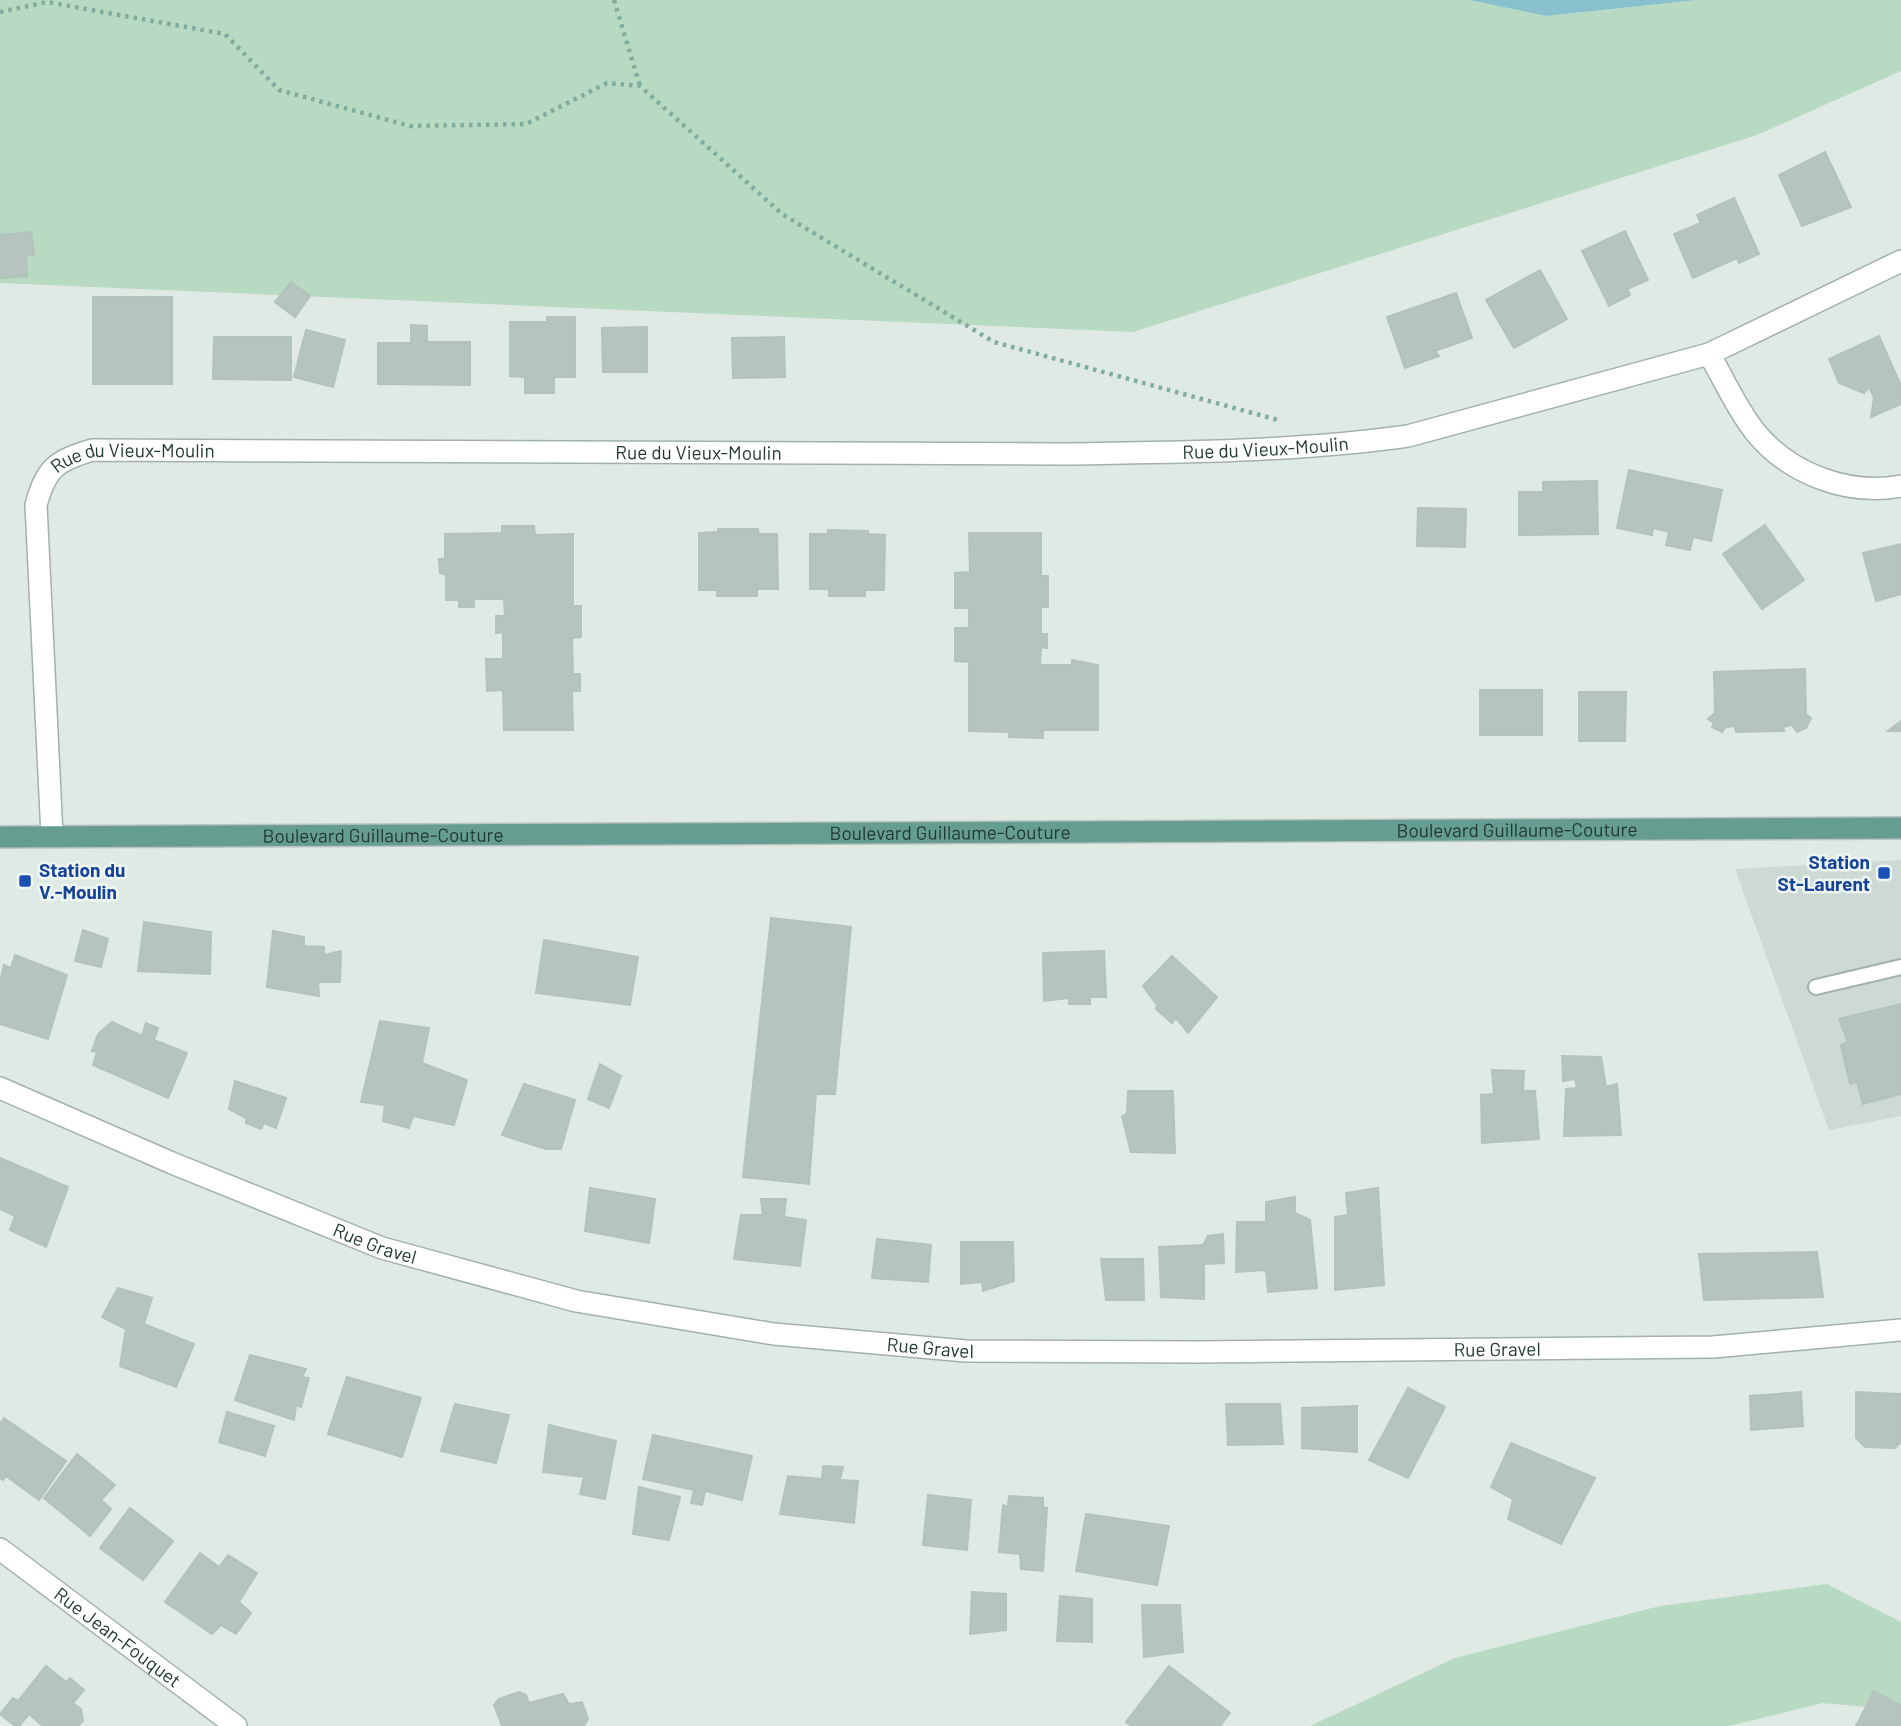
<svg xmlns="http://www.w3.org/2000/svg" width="1901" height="1726" viewBox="0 0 1901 1726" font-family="Barlow,sans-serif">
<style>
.built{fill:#cdd9d4}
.green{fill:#b8dac2}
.water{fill:#88c1cd}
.building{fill:#b5c4be;stroke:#b2c3bc;stroke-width:2}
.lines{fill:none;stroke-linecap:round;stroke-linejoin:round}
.lane-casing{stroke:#a2b1ac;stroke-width:18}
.street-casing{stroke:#a2b1ac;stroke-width:24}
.primary-casing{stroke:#bcc4c2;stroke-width:24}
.path{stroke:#80aca0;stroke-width:4.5;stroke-dasharray:3.5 5;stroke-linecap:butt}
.lane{stroke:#fff;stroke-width:14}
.street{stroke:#fff;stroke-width:21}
.primary{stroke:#659e91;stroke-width:21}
.transit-dot{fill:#1a4fb4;stroke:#eff7f3;stroke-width:2.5}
.labels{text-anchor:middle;stroke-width:5;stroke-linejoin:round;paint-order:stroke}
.street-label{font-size:19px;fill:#213933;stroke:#eff7f3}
.transit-label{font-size:19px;font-weight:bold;fill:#164399;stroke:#eff7f3;text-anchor:end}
</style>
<rect width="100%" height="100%" fill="#dfeae5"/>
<polygon class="built" points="1901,860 1901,1116 1829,1130 1735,869"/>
<g class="green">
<polygon points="0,0 1469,0 1546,16 1697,0 1901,0 1901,71 1757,135 1133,332 0,283"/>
<polygon points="1827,1584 1901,1622 1901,1710 1822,1703 1729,1726 1310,1726 1455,1658 1660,1606"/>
</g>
<polygon class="water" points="1469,0 1697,0 1546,16"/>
<g class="building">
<polygon points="1825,152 1851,207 1802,226 1779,175"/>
<polygon points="1734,198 1759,254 1739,263 1737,258 1693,278 1674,234 1701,223 1697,215"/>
<polygon points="1625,231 1648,280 1627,289 1630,295 1609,306 1582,251"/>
<polygon points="31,232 34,255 26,256 27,276 0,278 0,235"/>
<polygon points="1540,270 1567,319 1514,348 1486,300"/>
<polygon points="291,282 310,296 295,317 275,302"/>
<polygon points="1456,293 1472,338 1435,351 1439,356 1405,368 1387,317"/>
<rect x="93" y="297" width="79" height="87"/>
<polygon points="547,317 575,317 575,377 554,377 554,393 525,393 525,377 510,376 510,322 547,322"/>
<polygon points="411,325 427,326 427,342 470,342 470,385 378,384 378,343 411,343"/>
<polygon points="647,327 647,372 603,372 602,328"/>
<polygon points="306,330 345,340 333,387 294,377"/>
<polygon points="1879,336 1901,386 1901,404 1871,417 1874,398 1869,387 1864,393 1839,383 1829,359"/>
<polygon points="214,337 291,337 291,380 213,379"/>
<polygon points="784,337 785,377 733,378 732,338"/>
<polygon points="1629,470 1722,490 1711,541 1693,537 1690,550 1666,545 1669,532 1653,528 1652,535 1617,528"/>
<polygon points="1597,481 1598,534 1519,535 1519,492 1543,492 1543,482"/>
<polygon points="1418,508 1466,509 1465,547 1417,546"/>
<polygon points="1765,525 1804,580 1762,609 1723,554"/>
<polygon points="502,526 534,526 535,535 573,534 573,606 581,606 581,637 572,638 573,674 580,674 580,691 572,691 573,730 504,730 503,690 487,691 486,659 503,659 503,632 496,633 496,616 505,616 504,599 474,599 474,607 459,607 459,600 446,600 446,575 440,573 439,559 445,559 445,534 502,533"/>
<polygon points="718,529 758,529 759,534 777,534 778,589 757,589 757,596 717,596 717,590 699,590 699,533 718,532"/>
<polygon points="828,530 868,531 868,534 885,535 884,590 865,590 865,596 829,596 829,589 810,589 810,534 828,534"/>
<polygon points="969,533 1041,533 1041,576 1048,576 1048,607 1041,607 1041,634 1047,634 1047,648 1041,647 1040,665 1072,665 1072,660 1098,665 1098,730 1043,730 1043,738 1009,737 1009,732 969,731 969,662 955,661 955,628 969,628 969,608 955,608 955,573 970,572"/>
<polygon points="1901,544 1901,594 1876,601 1863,553"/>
<polygon points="1805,669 1806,714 1811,718 1806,728 1797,732 1792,725 1783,727 1784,731 1736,732 1735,726 1726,727 1722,732 1712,727 1714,723 1708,719 1715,713 1714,672"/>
<rect x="1480" y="690" width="62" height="45"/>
<polygon points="1579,692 1626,692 1625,741 1579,741"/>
<polygon points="1901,721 1901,731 1888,731"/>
<polygon points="771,918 851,927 835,1094 816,1094 809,1184 743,1177"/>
<polygon points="144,922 211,932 210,974 138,971"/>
<polygon points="83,930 108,939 101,967 75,961"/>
<polygon points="273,931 304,937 304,946 324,947 324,955 341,951 340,982 318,982 319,996 267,987"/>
<polygon points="544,940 638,957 630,1005 536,993"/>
<polygon points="1104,951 1106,997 1090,997 1090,1004 1069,1004 1069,998 1044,1001 1043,953"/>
<polygon points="15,955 67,975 48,1039 0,1024 0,983 4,965 11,968"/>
<polygon points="1172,956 1217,997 1188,1033 1176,1018 1172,1023 1156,1009 1157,1005 1143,986"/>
<polygon points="1901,1004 1901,1094 1863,1104 1857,1082 1850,1084 1841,1045 1848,1042 1839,1019"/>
<polygon points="380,1021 429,1028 422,1063 467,1080 454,1125 413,1116 409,1128 383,1121 385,1105 361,1102"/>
<polygon points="112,1022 142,1036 146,1023 158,1028 154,1040 187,1053 168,1098 93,1065 97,1052 92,1051 98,1034"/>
<polygon points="1562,1056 1601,1057 1606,1087 1617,1084 1621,1135 1564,1136 1566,1089 1577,1088 1575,1079 1563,1081"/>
<polygon points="600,1064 621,1076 609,1108 588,1099"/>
<polygon points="1492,1070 1524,1071 1523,1091 1535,1091 1539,1139 1482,1143 1481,1095 1494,1094"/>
<polygon points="235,1081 286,1098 276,1128 264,1123 261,1129 246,1123 246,1118 229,1109"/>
<polygon points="524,1084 575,1100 561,1149 546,1149 502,1135"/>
<polygon points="1128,1091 1173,1091 1175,1153 1131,1152 1122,1116 1127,1114"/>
<polygon points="0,1158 68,1187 46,1247 10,1230 15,1216 0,1209"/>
<polygon points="590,1188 655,1199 649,1243 585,1231"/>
<polygon points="1378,1188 1384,1285 1335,1290 1335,1217 1348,1215 1346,1193"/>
<polygon points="1295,1197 1295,1213 1310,1220 1317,1288 1268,1292 1266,1270 1236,1272 1237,1222 1266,1222 1266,1202"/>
<polygon points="761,1199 786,1199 784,1217 806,1220 800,1266 734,1259 741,1215 763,1215"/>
<polygon points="1223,1234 1224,1263 1204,1264 1204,1299 1161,1297 1159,1247 1203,1245 1208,1236"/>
<polygon points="877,1239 931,1245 928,1282 872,1278"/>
<polygon points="961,1242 1013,1242 1014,1281 983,1291 982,1282 961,1284"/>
<polygon points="1817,1252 1823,1297 1704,1300 1699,1254"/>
<polygon points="1101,1259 1143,1259 1144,1300 1106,1300"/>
<polygon points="118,1288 152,1298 144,1324 194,1344 176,1387 120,1366 126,1329 102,1317"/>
<polygon points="250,1355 306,1369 302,1377 309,1378 301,1407 296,1405 294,1420 235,1400"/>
<polygon points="347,1377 421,1398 402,1457 328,1434"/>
<polygon points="1408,1388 1445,1407 1408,1478 1369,1460"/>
<polygon points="1801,1392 1803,1426 1751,1430 1750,1396"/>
<polygon points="1856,1392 1901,1394 1901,1442 1895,1448 1865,1447 1856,1438"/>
<polygon points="455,1404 509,1415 496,1463 441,1451"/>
<polygon points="1226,1404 1280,1404 1283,1444 1228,1445"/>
<polygon points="1357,1406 1357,1452 1302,1448 1302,1408"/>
<polygon points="227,1412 274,1426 265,1456 219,1442"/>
<polygon points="4,1418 66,1461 39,1500 6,1476 3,1480 0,1478 0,1424"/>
<polygon points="549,1425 616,1441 605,1499 580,1494 584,1477 543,1472"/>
<polygon points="653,1435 752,1456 742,1500 705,1491 702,1505 691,1503 694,1490 643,1479"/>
<polygon points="1511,1443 1595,1478 1561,1544 1508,1519 1513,1499 1491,1487"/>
<polygon points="77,1454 115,1485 101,1500 111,1509 90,1536 44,1498"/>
<polygon points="823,1466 843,1467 840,1480 858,1481 854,1523 780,1514 788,1476 822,1479"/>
<polygon points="639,1487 680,1497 669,1540 633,1534"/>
<polygon points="928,1495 971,1500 967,1550 923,1545"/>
<polygon points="1009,1496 1043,1498 1043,1507 1047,1508 1043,1571 1021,1569 1020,1554 999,1552 1003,1505 1008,1507"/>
<polygon points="130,1508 173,1541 143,1580 100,1548"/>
<polygon points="1086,1514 1169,1526 1157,1585 1076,1571"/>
<polygon points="200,1553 219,1567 228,1555 257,1573 239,1602 251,1613 236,1634 221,1625 212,1634 165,1602"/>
<polygon points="972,1592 1006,1594 1006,1630 970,1634"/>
<polygon points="1060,1596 1092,1599 1092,1642 1057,1641"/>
<polygon points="1142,1605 1180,1605 1183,1652 1144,1657"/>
<polygon points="46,1666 66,1682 70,1678 84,1690 73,1703 81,1709 83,1721 78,1726 43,1726 29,1714 19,1726 15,1726 0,1714 13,1698 18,1701"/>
<polygon points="1169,1666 1230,1713 1220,1726 1132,1726 1126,1722"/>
<polygon points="1874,1691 1901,1706 1901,1726 1856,1726"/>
<polygon points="519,1692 526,1695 529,1703 563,1694 569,1704 582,1702 588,1719 584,1726 502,1726 494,1705 499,1699"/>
</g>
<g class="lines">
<g class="lane-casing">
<polyline id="lane" points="1816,987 1901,967"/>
</g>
<g class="street-casing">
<g id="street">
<path d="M 1709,354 C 1724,379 1737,410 1756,433 C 1790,474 1848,496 1901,486"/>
<path id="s1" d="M 52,836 L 36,505 C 46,468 56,461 92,450 L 1061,454 C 1177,452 1294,452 1408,436 L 1709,354 L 1901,261"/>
<path id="s2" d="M 0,1088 L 172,1163 L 382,1248 L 576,1301 L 774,1334 L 966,1351 L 1199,1352 L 1713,1347 L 1901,1330"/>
<path id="s3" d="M 0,1549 L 236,1726"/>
</g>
</g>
<g class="primary-casing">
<g id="primary">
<path id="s4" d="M 0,837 L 1901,828"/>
</g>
</g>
<g class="path">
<polyline points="614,0 640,86"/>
<polyline points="0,12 47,2 225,34 279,90 410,126 526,124 607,83 640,86 782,214 994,342 1278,420"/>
</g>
<use href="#lane" class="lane"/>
<use href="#street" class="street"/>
<use href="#primary" class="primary"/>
</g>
<g class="transit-dot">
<rect x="1877" y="866" width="14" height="14" rx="3.5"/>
<rect x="18" y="874" width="14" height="14" rx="3.5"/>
</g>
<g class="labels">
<g class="street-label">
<text dy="7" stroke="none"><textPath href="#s1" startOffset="1589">Rue du Vieux-Moulin</textPath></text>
<text dy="7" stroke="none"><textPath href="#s1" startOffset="1022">Rue du Vieux-Moulin</textPath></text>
<text dy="7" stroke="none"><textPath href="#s1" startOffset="455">Rue du Vieux-Moulin</textPath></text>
<text dy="7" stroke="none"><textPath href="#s4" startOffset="1517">Boulevard Guillaume-Couture</textPath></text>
<text dy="7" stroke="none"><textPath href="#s4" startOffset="950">Boulevard Guillaume-Couture</textPath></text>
<text dy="7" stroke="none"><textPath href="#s4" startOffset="383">Boulevard Guillaume-Couture</textPath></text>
<text dy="7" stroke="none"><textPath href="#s2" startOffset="406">Rue Gravel</textPath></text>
<text dy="7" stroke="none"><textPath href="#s2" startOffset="973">Rue Gravel</textPath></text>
<text dy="7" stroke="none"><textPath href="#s2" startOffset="1540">Rue Gravel</textPath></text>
<text dy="7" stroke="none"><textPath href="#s3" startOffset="147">Rue Jean-Fouquet</textPath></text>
</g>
<g class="transit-label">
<text x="1870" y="869">Station<tspan x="1870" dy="22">St-Laurent</tspan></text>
<text x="39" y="877" text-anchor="start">Station du<tspan x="39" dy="22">V.-Moulin</tspan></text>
</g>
</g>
</svg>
